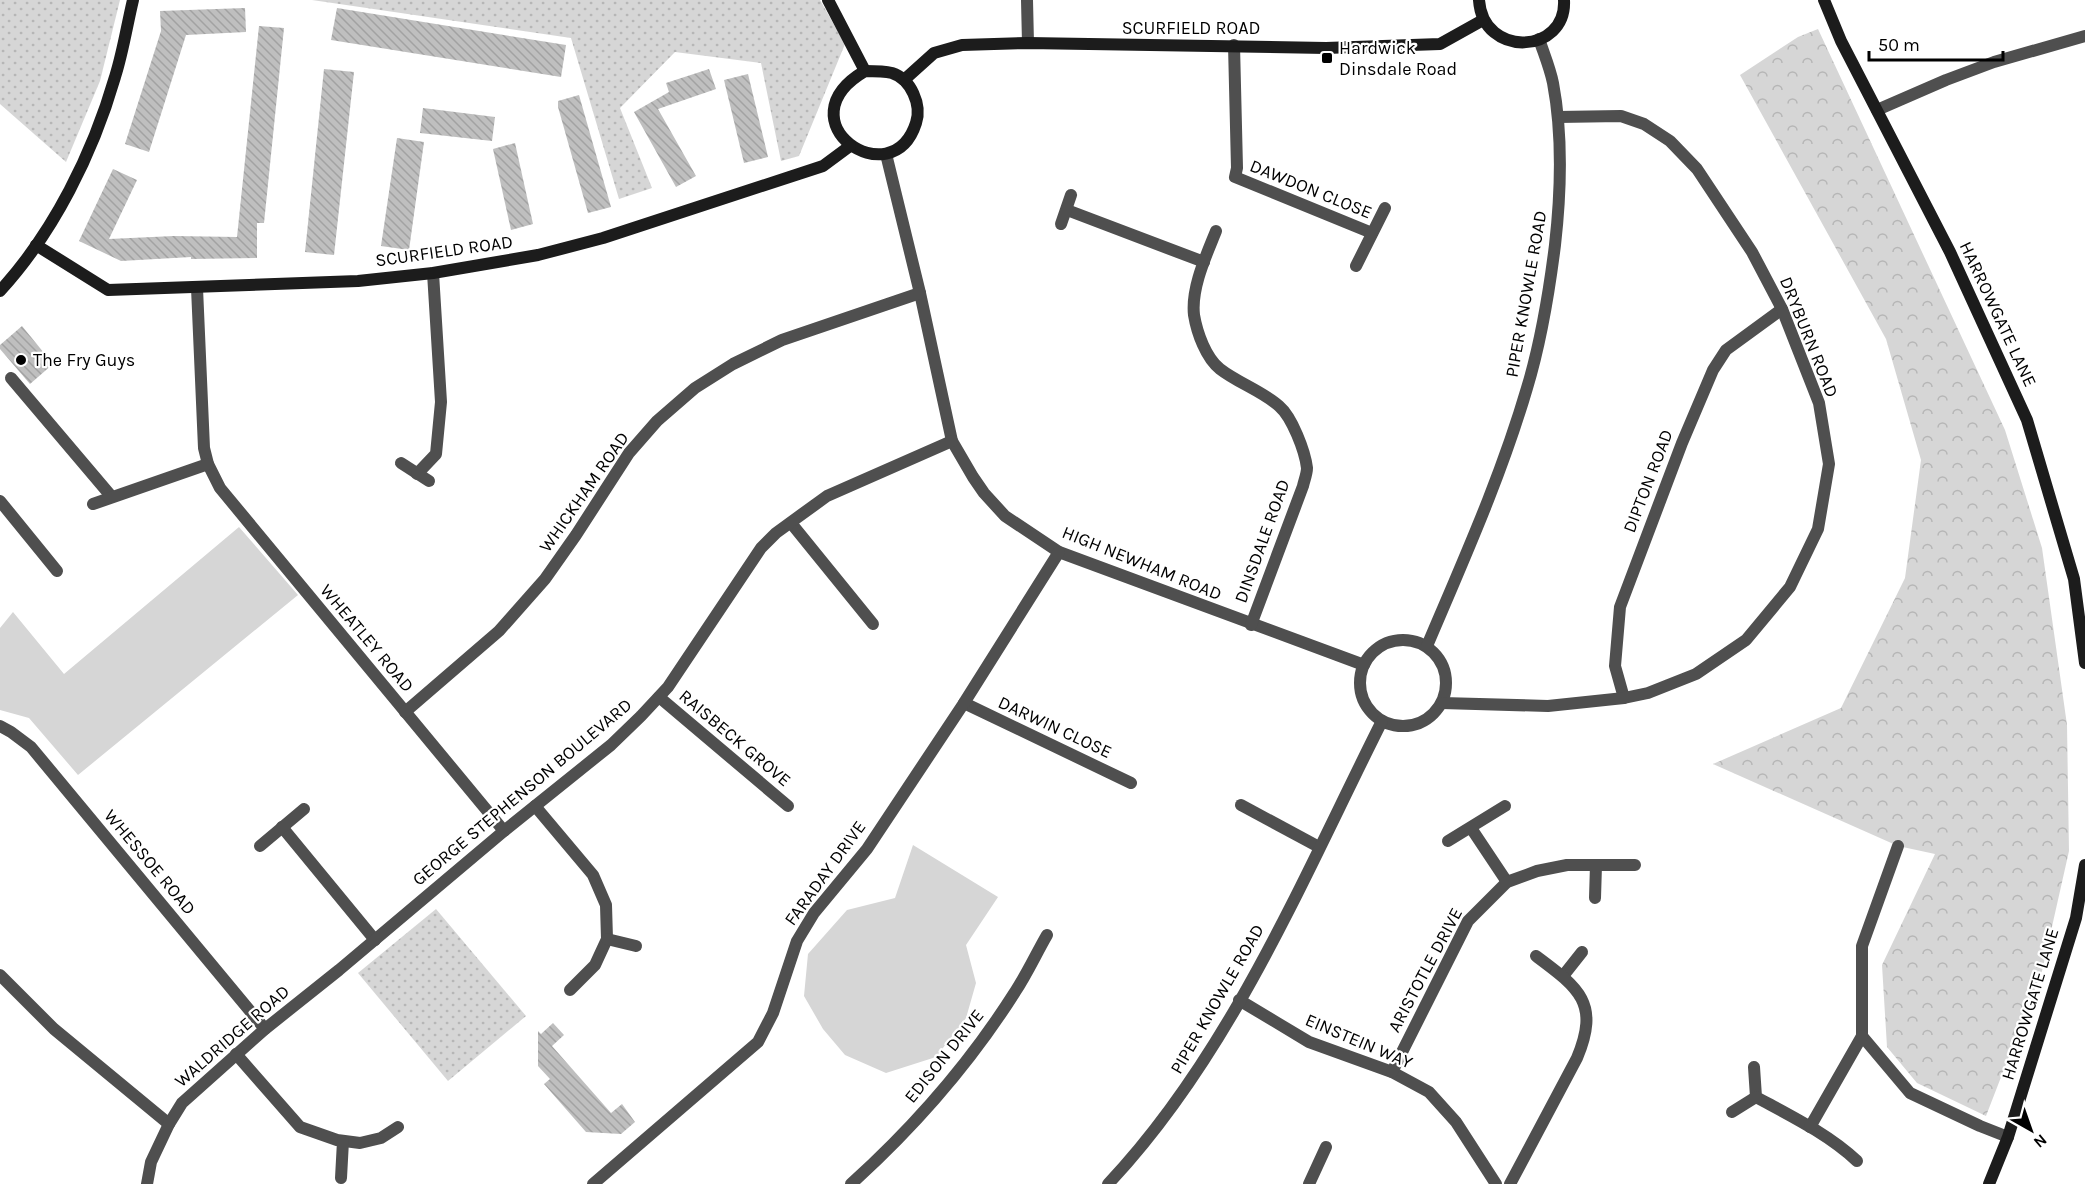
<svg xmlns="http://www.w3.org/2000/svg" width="2085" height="1184" viewBox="0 0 2085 1184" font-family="Karla,sans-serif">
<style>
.green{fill:#d6d6d6}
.forest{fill:url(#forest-crowns)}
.park{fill:url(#park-dots)}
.building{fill:url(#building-back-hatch)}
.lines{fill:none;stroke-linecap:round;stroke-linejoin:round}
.street{stroke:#4f4f4f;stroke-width:12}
.secondary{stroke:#1c1c1c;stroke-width:12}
.poi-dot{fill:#000;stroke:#fff;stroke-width:2}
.labels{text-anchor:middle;stroke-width:4.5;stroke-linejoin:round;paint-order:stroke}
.street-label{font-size:18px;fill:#000;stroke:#fff}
.poi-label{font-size:18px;fill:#000;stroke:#fff;text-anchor:start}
</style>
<defs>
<pattern id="forest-crowns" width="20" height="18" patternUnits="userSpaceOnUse" patternTransform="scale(1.5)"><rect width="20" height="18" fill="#d6d6d6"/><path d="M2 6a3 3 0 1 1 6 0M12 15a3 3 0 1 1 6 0" fill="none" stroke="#b6b6b6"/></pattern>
<pattern id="park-dots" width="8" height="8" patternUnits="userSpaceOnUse" patternTransform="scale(1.5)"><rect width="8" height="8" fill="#d6d6d6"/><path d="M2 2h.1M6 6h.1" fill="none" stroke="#b6b6b6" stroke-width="1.8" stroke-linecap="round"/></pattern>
<pattern id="building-back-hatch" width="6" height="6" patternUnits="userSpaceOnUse" patternTransform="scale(1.5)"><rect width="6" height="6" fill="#bfbfbf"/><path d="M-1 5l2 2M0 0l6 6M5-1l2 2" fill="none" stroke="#a2a2a2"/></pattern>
</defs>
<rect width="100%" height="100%" fill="#fff"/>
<g class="green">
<polygon points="239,527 298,595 78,775 29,718 0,710 0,628 13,612 64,674"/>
<polygon points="913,845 998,897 966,945 976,983 966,1018 936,1057 886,1073 845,1055 823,1029 804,996 808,954 847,910 895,898"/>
</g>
<polygon class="forest" points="1818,29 2005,430 2042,548 2067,725 2069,851 2042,971 1986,1116 1917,1083 1887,1047 1882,965 1935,854 1898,846 1713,764 1841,708 1905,578 1921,460 1886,339 1740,75 1798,37"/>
<g class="park">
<polygon points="0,0 120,0 100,81 66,162 0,104"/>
<polygon points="312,0 820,0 845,44 799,156 781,161 761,63 675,52 620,108 652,188 619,199 571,38"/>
<polygon points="436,909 526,1016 448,1081 358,973"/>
</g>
<g class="building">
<polygon points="245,8 246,32 186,35 149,152 125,144 161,31 160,11"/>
<polygon points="337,8 566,45 561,77 331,40"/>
<polygon points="259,26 284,28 264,223 257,223 257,258 191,259 191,257 121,261 79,241 113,169 137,180 109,239 174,236 237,237"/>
<polygon points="324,69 354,72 334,255 305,252"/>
<polygon points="709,69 716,89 658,109 696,176 676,187 634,112 669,92 666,83"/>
<polygon points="748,74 768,157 744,163 724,80"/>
<polygon points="579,95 611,207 588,213 558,107 558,101"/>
<polygon points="423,108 495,117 492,141 420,133"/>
<polygon points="397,138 424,142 409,250 381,246"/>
<polygon points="515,143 533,224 511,230 493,149"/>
<polygon points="22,326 53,364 30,384 0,349 0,345"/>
<polygon points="553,1023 564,1035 552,1046 611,1113 622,1104 635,1122 621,1134 586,1132 544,1084 550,1079 538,1066 538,1031 541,1034"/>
</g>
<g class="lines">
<g class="street">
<polyline points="1027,0 1028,43"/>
<polyline points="1234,45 1237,168 1235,177 1372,233"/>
<polyline points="1877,110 1946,80 1994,62 2085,36"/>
<polyline points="886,154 920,293 952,441 973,477 984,493 1005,516 1059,552 1364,665"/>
<polyline points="1067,210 1204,262"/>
<polyline points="1061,224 1071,195"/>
<path d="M 1216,231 C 1206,256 1191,288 1194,315 C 1197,333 1206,358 1220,369 C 1238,383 1262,391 1279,406 C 1292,417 1305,451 1307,468 C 1307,474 1304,481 1303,486 L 1251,625"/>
<polyline points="1356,266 1385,208"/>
<polyline points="197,288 204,448 208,464 220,488 504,831"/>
<polyline points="11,378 111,496"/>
<polyline points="401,463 429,481"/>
<polyline points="417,474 436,454 441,402 433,273"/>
<polyline points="0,501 57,571"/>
<polyline points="93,504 208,464"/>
<polyline points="791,523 873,624"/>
<circle cx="1403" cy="683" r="43"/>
<path d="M 1427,646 C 1463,561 1501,477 1527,388 C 1541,342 1549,293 1555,245 C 1561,192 1563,136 1553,83 C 1550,68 1544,54 1539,39"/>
<polyline points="659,697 788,806"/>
<polyline points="1624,698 1615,666 1620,607 1682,443 1713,370 1726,350 1782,309"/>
<polyline points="964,703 1131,783"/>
<polyline points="1442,703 1548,706 1624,698 1648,693 1696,674 1746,640 1790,587 1818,529 1829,464 1819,403 1782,309 1752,252 1697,169 1670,141 1644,124 1621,116 1558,117"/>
<polyline points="405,712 499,631 545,579 576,535 629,453 657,421 695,388 733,364 782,340 920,293"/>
<polyline points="0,726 11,732 31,747 265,1029"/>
<polyline points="1241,805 1319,847"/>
<polyline points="535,806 593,875 606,905 607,939 595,965 570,990"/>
<polyline points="282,827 375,940"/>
<polyline points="1471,828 1507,882"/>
<polyline points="1448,841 1505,806"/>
<polyline points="260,846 304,809"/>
<polyline points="1898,846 1862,946 1862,1036 1910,1093 1980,1126 2008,1137"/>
<polyline points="1595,898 1596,865"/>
<polyline points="607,939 636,946"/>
<polyline points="0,975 54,1029 169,1124"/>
<polyline points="1563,976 1582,952"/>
<polyline points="1239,1000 1309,1042 1392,1072 1429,1092 1456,1122 1496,1184"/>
<polyline points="236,1054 300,1127 337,1140 360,1143 381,1138 398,1127"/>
<path d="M 1754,1067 L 1756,1097 C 1791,1116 1828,1134 1857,1161"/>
<polyline points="1392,1072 1468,921 1507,882 1537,871 1567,865 1635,865"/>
<polyline points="1732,1112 1756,1097"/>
<polyline points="1810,1127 1862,1036"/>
<polyline points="341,1178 343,1141"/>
<polyline points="147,1184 151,1162 169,1124 182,1103 265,1029 339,970 504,831 611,745 641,716 668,687 761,548 776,533 827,496 952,441"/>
<polyline points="593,1184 758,1042 773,1013 797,941 814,913 867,849 964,703 1059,552"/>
<path d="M 851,1184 C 913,1128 970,1063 1015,992 C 1027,974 1036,954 1047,935"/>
<path d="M 1108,1184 C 1230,1055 1303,878 1382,721"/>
<polyline points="1309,1184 1326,1147"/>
<path d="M 1510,1184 L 1577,1058 C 1600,1003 1579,988 1536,956"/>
</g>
<g class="secondary">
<polyline points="828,0 865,71"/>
<path d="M 1479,0 C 1483,59 1567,54 1564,0"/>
<polyline points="1824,0 1841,41 1950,252 2027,420 2074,579 2085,663"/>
<path d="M 865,71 C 874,71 884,71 892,73 C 911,79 922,105 916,123 C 892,198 780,121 865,71 Z"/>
<polyline points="904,80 934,53 962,45 1028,43 1326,48 1440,44 1483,20"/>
<polyline points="36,245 108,290 358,281 433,273 538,255 603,238 823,166 850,146"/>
<path d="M 0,291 C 54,232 93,153 115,77 C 123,52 127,25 133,0"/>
<polyline points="1989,1184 2008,1137 2076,918 2085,865"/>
</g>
</g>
<g class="poi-dot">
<rect x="1321" y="52" width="12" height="12" rx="3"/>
<circle cx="21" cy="360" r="6"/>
</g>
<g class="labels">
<g class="street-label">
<text x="1191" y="34">SCURFIELD ROAD</text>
<text transform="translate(1311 189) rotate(22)" y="6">DAWDON CLOSE</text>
<text transform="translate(444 251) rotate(-8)" y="6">SCURFIELD ROAD</text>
<text transform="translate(1526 294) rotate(-80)" y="6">PIPER KNOWLE ROAD</text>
<text transform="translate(1998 314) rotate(65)" y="6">HARROWGATE LANE</text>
<text transform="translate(1809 337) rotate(68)" y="6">DRYBURN ROAD</text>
<text transform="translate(1648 481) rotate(-69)" y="6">DIPTON ROAD</text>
<text transform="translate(584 492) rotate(-55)" y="6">WHICKHAM ROAD</text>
<text transform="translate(1262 541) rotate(-70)" y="6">DINSDALE ROAD</text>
<text transform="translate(1142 563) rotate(22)" y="6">HIGH NEWHAM ROAD</text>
<text transform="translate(367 638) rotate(50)" y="6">WHEATLEY ROAD</text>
<text transform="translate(1055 727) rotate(25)" y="6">DARWIN CLOSE</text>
<text transform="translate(735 738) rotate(40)" y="6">RAISBECK GROVE</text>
<text transform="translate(522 792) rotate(-40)" y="6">GEORGE STEPHENSON BOULEVARD</text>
<text transform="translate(150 862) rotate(50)" y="6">WHESSOE ROAD</text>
<text transform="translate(825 873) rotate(-54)" y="6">FARADAY DRIVE</text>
<text transform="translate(1425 970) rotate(-62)" y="6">ARISTOTLE DRIVE</text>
<text transform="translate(1217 999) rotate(-60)" y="6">PIPER KNOWLE ROAD</text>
<text transform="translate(2030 1004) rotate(-73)" y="6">HARROWGATE LANE</text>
<text transform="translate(232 1036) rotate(-41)" y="6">WALDRIDGE ROAD</text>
<text transform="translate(1359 1041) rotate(23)" y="6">EINSTEIN WAY</text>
<text transform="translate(944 1056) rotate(-51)" y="6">EDISON DRIVE</text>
</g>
<g class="poi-label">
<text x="1339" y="54">Hardwick<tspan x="1339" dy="21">Dinsdale Road</tspan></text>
<text x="33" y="366">The Fry Guys</text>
</g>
</g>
<g transform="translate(2031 1130) rotate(140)" stroke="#ffffff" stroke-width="4.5" paint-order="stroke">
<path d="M0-4.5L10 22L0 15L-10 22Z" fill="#000000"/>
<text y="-9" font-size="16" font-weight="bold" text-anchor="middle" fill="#000000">N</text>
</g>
<path d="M1869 51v9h134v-9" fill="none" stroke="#000000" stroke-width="3"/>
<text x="1878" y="51" font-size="18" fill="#000000" stroke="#ffffff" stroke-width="4.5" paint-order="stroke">50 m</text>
</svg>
